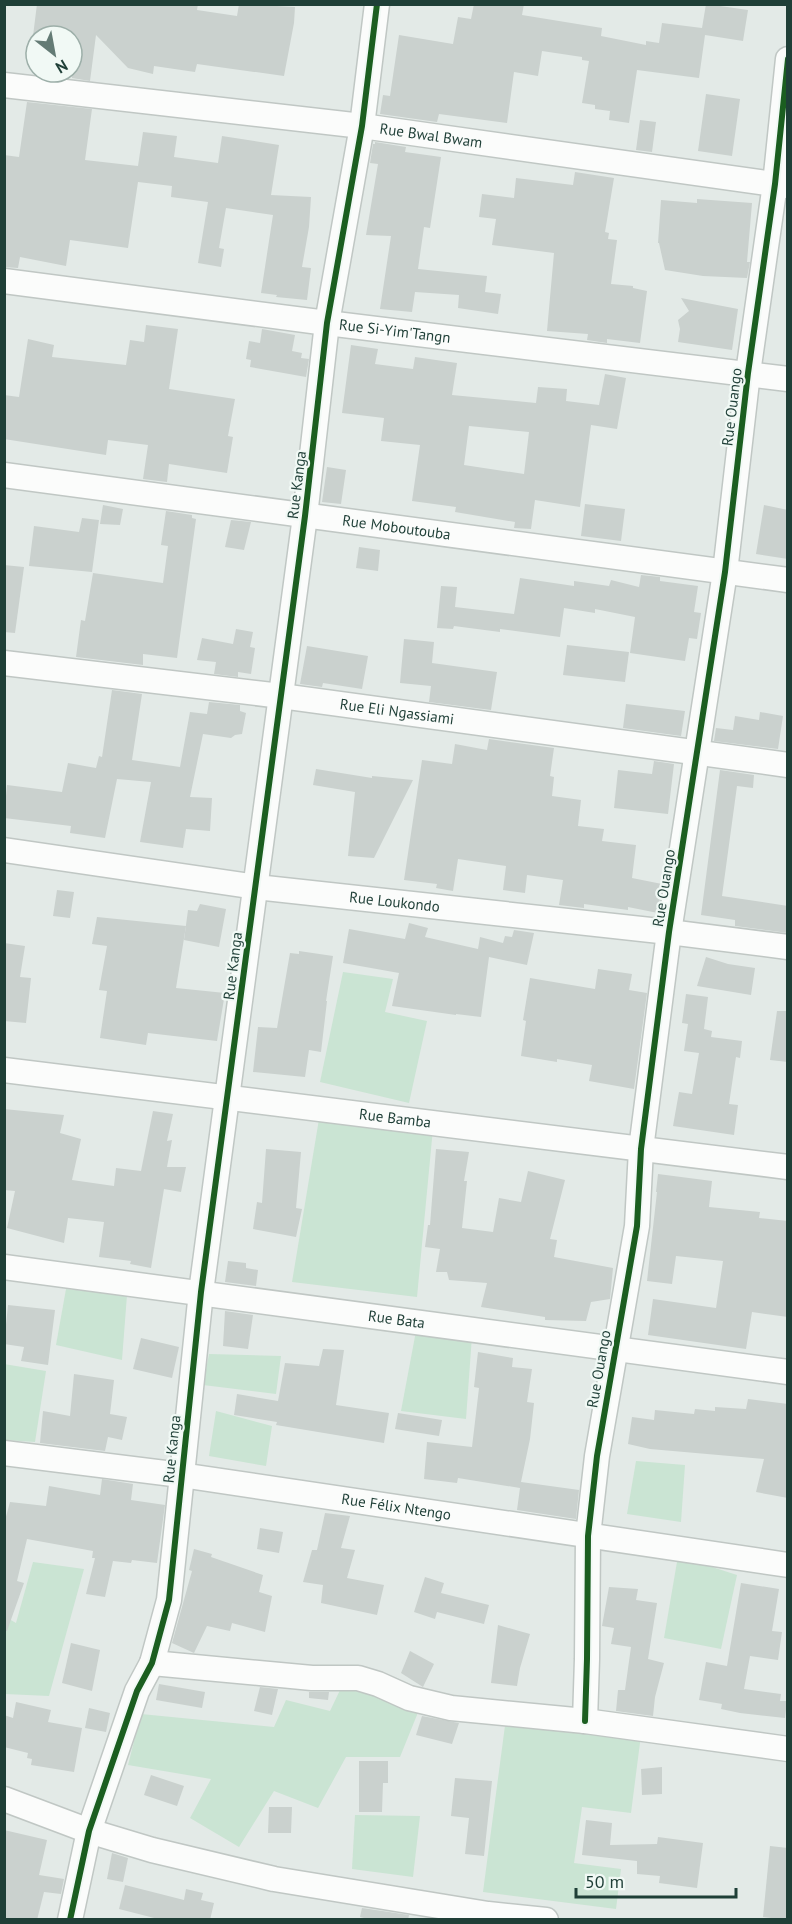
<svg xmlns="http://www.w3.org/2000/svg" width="792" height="1924" viewBox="0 0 792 1924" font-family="'PT Sans',sans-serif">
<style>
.green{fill:#cae4d3}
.building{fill:#cad1ce;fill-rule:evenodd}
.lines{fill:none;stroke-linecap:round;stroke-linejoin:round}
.minor-casing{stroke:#c0c7c4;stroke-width:27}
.minor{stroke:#fbfcfb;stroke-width:24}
.cycleway-casing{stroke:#f1f9f5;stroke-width:10}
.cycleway{stroke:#1b5e20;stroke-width:6}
.labels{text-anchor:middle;stroke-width:4.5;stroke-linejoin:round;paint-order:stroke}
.street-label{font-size:15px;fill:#1f3f37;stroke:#f1f9f5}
</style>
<rect width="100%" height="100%" fill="#e3eae7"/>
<g class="green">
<polygon points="343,972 393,979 385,1012 427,1021 409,1103 320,1082"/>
<polygon points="321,1107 434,1118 417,1297 292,1282"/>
<polygon points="66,1289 127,1295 122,1360 56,1345"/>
<polygon points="419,1315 473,1322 466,1419 401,1411"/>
<polygon points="209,1354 281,1356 276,1394 203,1385"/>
<polygon points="4,1364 46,1371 35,1442 5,1440"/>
<polygon points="216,1411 272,1426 266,1466 209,1456"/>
<polygon points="636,1461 685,1465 681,1522 627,1514"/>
<polygon points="678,1556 737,1575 721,1649 664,1638"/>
<polygon points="33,1562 84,1569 49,1696 5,1694 4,1616 16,1623"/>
<polygon points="341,1688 421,1705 400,1757 346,1757 318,1808 274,1791 239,1847 190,1818 211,1779 128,1765 141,1714 274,1727 286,1700 330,1711"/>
<polygon points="506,1718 641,1735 631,1813 582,1807 574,1863 621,1869 616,1909 483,1892"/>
<polygon points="355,1815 420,1816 413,1877 352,1869"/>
</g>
<g class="building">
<polygon points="37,4 198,4 197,10 237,16 239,4 295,7 294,23 284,76 197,64 195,72 154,66 153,74 128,68 96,35 90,81 72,78 72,36 33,36"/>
<polygon points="474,4 524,4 522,15 602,28 601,36 646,45 646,41 659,43 662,23 702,28 706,4 748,10 743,41 705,35 699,78 637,70 629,123 609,120 610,111 595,109 595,105 582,103 589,61 582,60 582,57 542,51 538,76 514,72 507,123 439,114 437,122 380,114 383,95 390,96 399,35 453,44 458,17 471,19"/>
<polygon points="706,94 740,99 732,156 698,151"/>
<polygon points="27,102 92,109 85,160 138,166 143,132 177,136 174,157 218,163 222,136 279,145 271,195 311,197 309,227 302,267 311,268 307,300 276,297 277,295 261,293 273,215 226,208 219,248 224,249 221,267 198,263 208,202 171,197 172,186 138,182 128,248 70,240 66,266 20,257 18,268 4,267 4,155 19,157"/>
<polygon points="640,120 656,122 652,152 636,150"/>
<polygon points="375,142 406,147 405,152 441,157 430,228 424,227 418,269 487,276 485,292 501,294 498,314 458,308 459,295 415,292 412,312 380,309 391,236 366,235 378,164 370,163 373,144 375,144"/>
<polygon points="575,172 614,178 605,232 609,233 608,239 617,240 611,284 633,286 633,288 647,291 640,343 607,339 607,343 587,340 588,334 547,331 554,253 492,245 496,219 479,217 482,194 514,198 516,178 573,185"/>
<polygon points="697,199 752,203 747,262 750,262 747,278 703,276 665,270 659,243 658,243 661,200 697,203"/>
<polygon points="681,298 738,309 732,350 678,342 680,329 678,320 689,311"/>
<polygon points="146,325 178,329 169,389 235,399 228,436 233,437 227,473 169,464 167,482 143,479 148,445 108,440 106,455 4,439 4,395 19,397 28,339 54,345 52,357 126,365 130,340 144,342"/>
<polygon points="262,329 295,335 292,351 302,353 301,358 309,359 306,377 250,367 251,360 246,359 249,341 260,343"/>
<path d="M 351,345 L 378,349 L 375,364 L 413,369 L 415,357 L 457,363 L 452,395 L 536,403 L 538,387 L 567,389 L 566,401 L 599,405 L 605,374 L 626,378 L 617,429 L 591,425 L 580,507 L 535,500 L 531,529 L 514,528 L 515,522 L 455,512 L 456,507 L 412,501 L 420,445 L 381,441 L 384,418 L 342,413 ZM 469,426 L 529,432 L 524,474 L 464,465 Z"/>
<polygon points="327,467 346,470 341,504 322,502"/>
<polygon points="585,504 625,509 621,541 581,536"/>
<polygon points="103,505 123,509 120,525 100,524"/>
<polygon points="764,505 788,510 788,559 756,554"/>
<polygon points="166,511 192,515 192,518 196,519 177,658 143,654 143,665 76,657 81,620 85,621 93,573 163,583 168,546 161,545"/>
<polygon points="82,518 99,520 92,572 29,566 34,526 79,532"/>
<polygon points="231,520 251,522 244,550 225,547"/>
<polygon points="359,547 380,550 378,571 356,568"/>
<polygon points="4,565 24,567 15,633 4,632"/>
<polygon points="641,575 660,577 660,581 698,586 694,612 701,613 697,639 689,638 685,661 630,653 635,617 595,609 595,613 564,608 560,637 500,629 500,632 454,626 453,629 437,628 441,586 457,587 455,607 514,614 520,578 574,586 574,581 609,586 611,580 639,587"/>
<polygon points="236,629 253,632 250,647 255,648 251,674 238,672 238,677 214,674 216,662 197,660 202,638 233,644"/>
<polygon points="404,639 434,642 432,663 497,672 491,710 429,702 431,686 400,683"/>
<polygon points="567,645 629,652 625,682 563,675"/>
<polygon points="307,646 368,656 362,689 323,683 322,687 300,684"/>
<polygon points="112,690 142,694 132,760 180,767 190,712 207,714 209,702 240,705 240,711 246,713 242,734 235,735 231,738 203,734 190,797 212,798 210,831 186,829 183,848 140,842 151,782 117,779 105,838 70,833 71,826 4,818 7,785 62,792 68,763 96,768 99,756 102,757"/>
<polygon points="626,704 685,711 681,736 623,728"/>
<polygon points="760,712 783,716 778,749 714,741 716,728 733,730 735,716 759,720"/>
<polygon points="489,739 554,748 550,776 554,777 552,796 581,800 578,826 604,829 602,841 636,845 632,878 662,884 658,913 628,907 628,910 584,904 584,908 559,905 563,880 527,875 525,893 503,890 506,866 458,859 453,891 436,888 437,884 404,880 422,760 452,764 455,744 487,750"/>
<polygon points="654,761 674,764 668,814 614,808 618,770 652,774"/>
<polygon points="316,769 372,778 372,776 413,780 374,858 348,856 355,792 313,785"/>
<polygon points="720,770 754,775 753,788 737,786 722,896 788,906 788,933 735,926 735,920 701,915"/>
<polygon points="57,890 74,892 70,918 53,916"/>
<polygon points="200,904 226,909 219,947 184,940 188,910 197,911"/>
<polygon points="97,917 186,926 176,988 225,993 217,1041 148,1033 146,1045 100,1038 107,991 99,990 107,946 92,944"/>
<polygon points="409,923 428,928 425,937 478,949 480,937 503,943 505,936 512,937 514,930 534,933 527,965 489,957 481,1017 456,1014 456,1015 392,1006 399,973 343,963 349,929 405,939"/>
<polygon points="4,943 25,946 20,977 31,978 26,1023 4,1021"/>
<polygon points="299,951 333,956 326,1001 327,1001 321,1052 309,1050 305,1077 253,1072 258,1027 277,1028 290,953 299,954"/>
<polygon points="706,957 728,964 755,968 751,995 697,986"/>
<polygon points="598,969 632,974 629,990 647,993 634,1089 589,1081 592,1065 557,1059 557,1062 521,1056 526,1021 523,1020 530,978 595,989"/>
<polygon points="686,994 708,997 704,1029 712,1031 711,1037 742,1041 740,1058 736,1057 729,1104 738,1105 734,1135 673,1126 679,1092 692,1094 699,1053 684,1051 688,1024 682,1023"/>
<polygon points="777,1011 788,1011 788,1062 770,1060"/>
<polygon points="4,1109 64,1115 60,1133 81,1139 72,1180 114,1186 116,1168 141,1171 153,1111 173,1114 167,1141 172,1140 167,1167 186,1167 181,1192 164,1189 151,1268 130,1264 131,1261 99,1257 104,1222 68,1218 64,1243 7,1228 15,1191 4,1190"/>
<polygon points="266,1149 301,1152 296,1208 302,1209 296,1237 253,1229 257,1202 262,1203"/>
<polygon points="436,1149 469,1152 464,1181 467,1181 462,1228 493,1232 499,1198 521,1202 528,1171 565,1180 550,1239 557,1240 554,1257 613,1268 610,1299 591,1302 586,1321 545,1320 545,1317 481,1307 487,1283 449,1280 447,1272 436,1272 440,1249 425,1247 428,1225 430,1225"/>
<polygon points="658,1174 712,1181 709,1207 760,1212 759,1218 788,1221 788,1317 752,1312 746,1349 648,1335 653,1299 716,1308 723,1261 676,1256 672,1284 647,1281 657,1192 656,1192"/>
<polygon points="228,1261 246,1263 246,1268 258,1270 256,1286 225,1282"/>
<polygon points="8,1305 55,1310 48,1365 21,1361 24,1347 4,1344"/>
<polygon points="225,1311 253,1315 248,1349 223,1346"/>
<polygon points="141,1338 179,1347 172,1378 133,1369"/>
<polygon points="323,1349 344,1350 336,1405 389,1413 384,1443 276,1425 277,1422 234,1415 237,1394 278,1401 285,1363 319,1366"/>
<polygon points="478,1352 513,1358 512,1367 532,1369 527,1402 534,1403 530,1439 521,1482 579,1490 576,1519 517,1510 520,1488 458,1478 457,1483 424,1479 427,1442 472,1447 479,1388 474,1387"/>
<polygon points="74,1374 114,1380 110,1414 127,1417 122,1440 108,1437 105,1451 40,1443 43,1411 70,1416"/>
<polygon points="748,1399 788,1404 788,1498 756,1492 764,1459 650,1449 628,1444 632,1417 654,1420 655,1410 694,1414 695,1409 715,1411 715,1407 746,1409"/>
<polygon points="398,1413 442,1420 439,1436 395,1429"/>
<polygon points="102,1479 133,1484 131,1500 165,1505 157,1563 132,1560 131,1563 113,1561 105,1597 86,1594 95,1558 92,1558 93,1551 27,1539 17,1581 24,1583 7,1631 4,1631 4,1524 10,1502 46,1506 49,1486 100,1495"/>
<polygon points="325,1513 350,1516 341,1548 355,1550 347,1578 384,1585 377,1615 321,1603 323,1585 303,1582 312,1550 317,1550"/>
<polygon points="260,1528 283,1532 279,1553 257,1549"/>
<polygon points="194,1549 212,1554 211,1557 263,1575 259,1592 272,1596 265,1632 232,1623 230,1631 207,1626 194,1653 172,1643 192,1571 189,1570"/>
<polygon points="425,1577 444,1583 441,1593 489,1605 484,1624 437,1612 435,1619 414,1612"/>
<polygon points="741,1583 779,1589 772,1631 782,1632 778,1660 750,1656 744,1689 781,1694 780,1701 787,1701 785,1718 740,1713 721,1709 722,1704 699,1700 706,1662 727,1666"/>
<polygon points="609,1587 638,1589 636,1600 657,1603 648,1659 664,1663 655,1697 653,1716 616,1711 618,1690 625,1690 631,1647 611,1644 614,1628 602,1626"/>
<polygon points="498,1625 530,1634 520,1668 517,1686 491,1683"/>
<polygon points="71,1643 100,1650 92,1691 62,1683"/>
<polygon points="410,1651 434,1664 423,1687 401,1673"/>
<polygon points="159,1684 205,1692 202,1708 156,1700"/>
<polygon points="260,1687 278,1689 272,1715 254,1711"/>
<polygon points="309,1692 329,1692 328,1700 309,1698"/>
<polygon points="16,1702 51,1710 48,1722 82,1728 74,1772 31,1765 32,1759 27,1758 28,1753 4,1747 4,1715 13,1718"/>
<polygon points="89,1708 110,1713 106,1732 85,1728"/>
<polygon points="422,1716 459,1723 452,1744 416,1735"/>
<polygon points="359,1761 388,1761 388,1783 383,1783 382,1812 359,1812"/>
<polygon points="662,1767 662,1794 642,1795 641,1769"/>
<polygon points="151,1775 184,1786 177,1806 144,1795"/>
<polygon points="455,1778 492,1781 484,1856 465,1854 469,1818 451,1816"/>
<polygon points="269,1807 292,1807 291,1833 268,1833"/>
<polygon points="586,1820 612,1823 610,1845 657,1844 658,1837 703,1843 697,1888 659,1883 660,1876 637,1874 637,1861 582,1855"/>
<polygon points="4,1830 47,1840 39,1875 64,1879 61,1894 44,1892 37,1920 4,1920"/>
<polygon points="770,1846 788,1848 788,1920 763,1917"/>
<polygon points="112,1853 128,1858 123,1882 107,1879"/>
<polygon points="125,1885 184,1900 186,1889 203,1893 201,1900 214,1903 210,1920 162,1920 119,1909"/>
<polygon points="362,1908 409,1915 408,1920 372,1920 360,1917"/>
</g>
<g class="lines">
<g class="minor-casing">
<g id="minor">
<path id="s1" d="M 4,85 L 362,126 L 788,186"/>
<path id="s2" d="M 4,281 L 327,323 L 788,379"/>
<path id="s3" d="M 4,475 L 788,580"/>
<path id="s4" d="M 4,663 L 281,696 L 788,765"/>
<path id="s5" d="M 4,850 L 256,887 L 669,932 L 788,947"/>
<path id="s6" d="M 4,1070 L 788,1167"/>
<path id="s7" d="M 4,1267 L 788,1372"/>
<path id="s8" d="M 4,1453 L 181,1475 L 788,1565"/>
<polyline points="152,1663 312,1678 358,1678 378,1684 409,1698 451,1708 585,1721 788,1749"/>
<polyline points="585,1721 587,1659 588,1536 597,1456 637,1226 641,1149 669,932 725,572 748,373 775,184 788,59"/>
<polyline points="4,1799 89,1831 152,1850 274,1879 488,1914 546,1920"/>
<polyline points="70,1920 89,1831 137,1691 152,1663 169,1600 201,1292 305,516 327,323 362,126 377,4"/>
</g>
</g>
<use href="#minor" class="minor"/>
<g class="cycleway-casing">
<g id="cycleway">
<polyline points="585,1721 587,1659 588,1536 597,1456 637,1226 641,1149 669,932 725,572 748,373 775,184 788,59"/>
<polyline points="70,1920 89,1831 137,1691 152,1663 169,1600 201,1292 305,516 327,323 362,126 377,4"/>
</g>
</g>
<use href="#cycleway" class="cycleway"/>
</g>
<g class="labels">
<g class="street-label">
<text dy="5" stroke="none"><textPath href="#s1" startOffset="430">Rue Bwal Bwam</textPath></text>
<text dy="5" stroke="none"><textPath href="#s2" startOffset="394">Rue Si-Yim'Tangn</textPath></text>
<text transform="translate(732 407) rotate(-83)" y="5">Rue Ouango</text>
<text transform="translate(297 485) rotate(-83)" y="5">Rue Kanga</text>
<text dy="5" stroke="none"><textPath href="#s3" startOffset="396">Rue Moboutouba</textPath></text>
<text dy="5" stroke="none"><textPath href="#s4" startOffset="396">Rue Eli Ngassiami</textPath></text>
<text transform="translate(664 888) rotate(-81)" y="5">Rue Ouango</text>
<text dy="5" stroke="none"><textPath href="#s5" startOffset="394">Rue Loukondo</textPath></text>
<text transform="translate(233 966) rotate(-83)" y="5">Rue Kanga</text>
<text dy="5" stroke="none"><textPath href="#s6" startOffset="394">Rue Bamba</textPath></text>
<text dy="5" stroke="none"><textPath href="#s7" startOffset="396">Rue Bata</textPath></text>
<text transform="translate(599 1369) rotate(-80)" y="5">Rue Ouango</text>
<text transform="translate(172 1449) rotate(-84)" y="5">Rue Kanga</text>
<text dy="5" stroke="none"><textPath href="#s8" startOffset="396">Rue Félix Ntengo</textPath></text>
</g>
</g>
<rect width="792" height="1924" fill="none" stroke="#1f3f37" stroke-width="12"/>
<g transform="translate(54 54) rotate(149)"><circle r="28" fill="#f1f9f5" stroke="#9dafa9" stroke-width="1.5"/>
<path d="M0-4.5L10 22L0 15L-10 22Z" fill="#647b75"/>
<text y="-9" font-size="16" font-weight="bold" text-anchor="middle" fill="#1f3f37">N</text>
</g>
<path d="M576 1888v9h160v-9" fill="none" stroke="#1f3f37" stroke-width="3"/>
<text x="585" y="1888" font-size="18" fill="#1f3f37" stroke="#f1f9f5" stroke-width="4.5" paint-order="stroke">50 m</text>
</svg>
